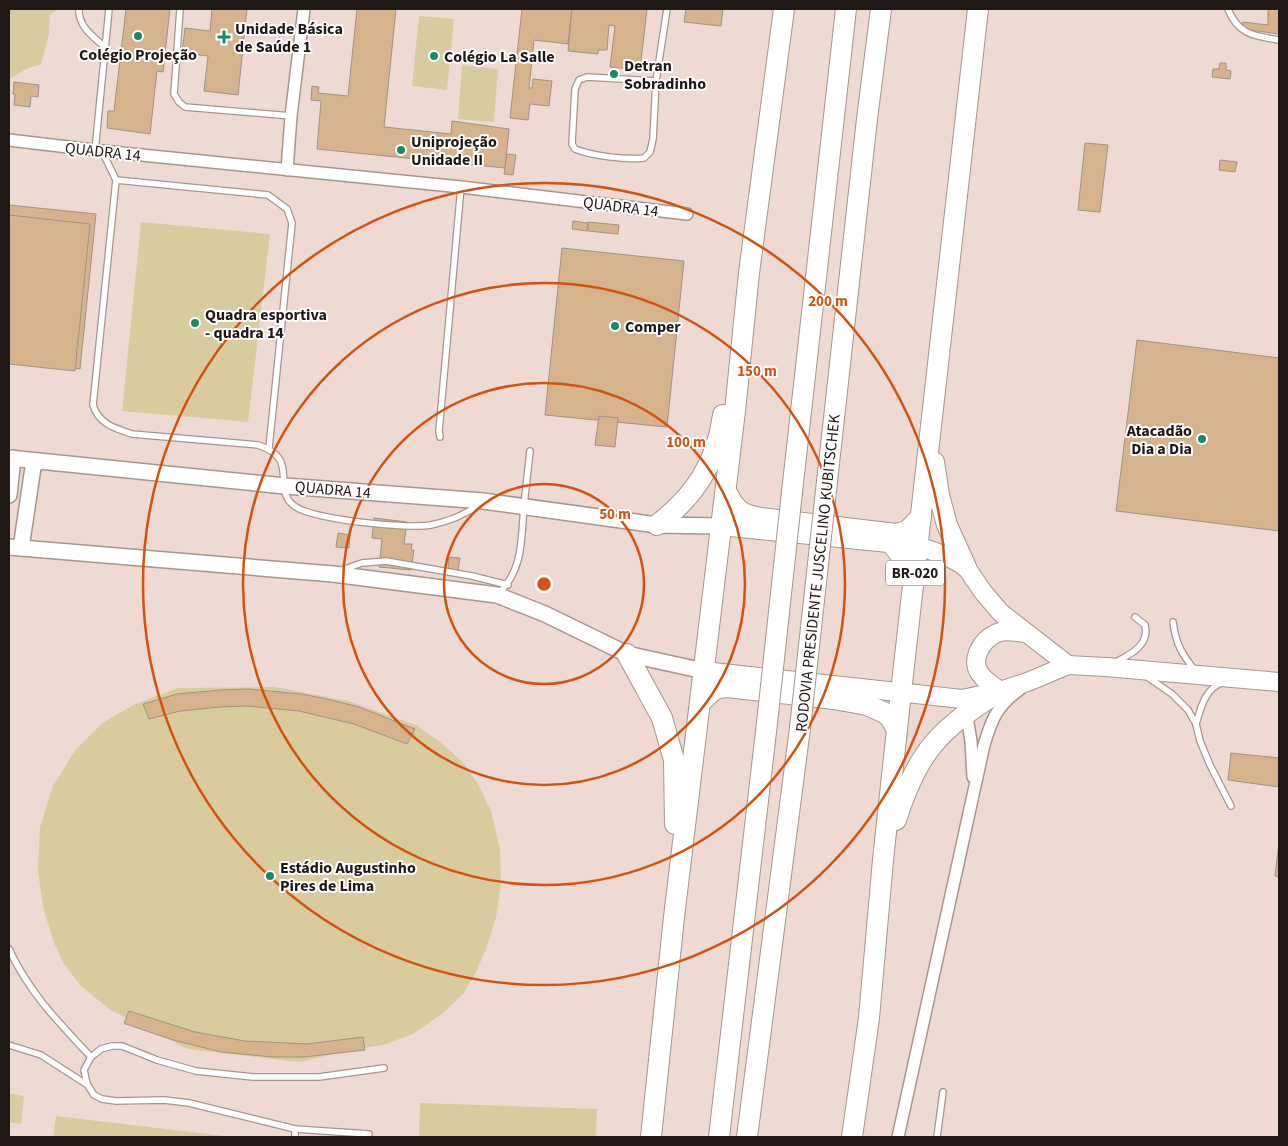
<svg xmlns="http://www.w3.org/2000/svg" width="1288" height="1146" viewBox="0 0 1288 1146" font-family="'Source Sans 3',sans-serif">
<style>
.green{fill:#d8cc9f}
.building{fill:#d5b38d;stroke:#9f9285}
.lines{fill:none;stroke-linecap:round;stroke-linejoin:round}
.lane-casing{stroke:#a7958c;stroke-width:8}
.street-casing{stroke:#a7958c;stroke-width:14}
.secondary-casing{stroke:#a7958c;stroke-width:18}
.primary-casing{stroke:#a7958c;stroke-width:20}
.highway-casing{stroke:#a7958c;stroke-width:22}
.lane{stroke:#fff;stroke-width:5.5}
.street{stroke:#fff;stroke-width:11}
.secondary{stroke:#fff;stroke-width:15}
.primary{stroke:#fff;stroke-width:18}
.highway{stroke:#fff;stroke-width:20}
.highway-bridge-casing{stroke:#a7958c;stroke-width:22;stroke-linecap:butt}
.highway-bridge{stroke:#fff;stroke-width:20}
.ring{fill:none;stroke:#d4520d;stroke-width:2.5}
.poi-dot{fill:#178a6a;stroke:#fff;stroke-width:2}
.labels{text-anchor:middle;stroke-width:4;stroke-linejoin:round;paint-order:stroke}
.shield{fill:#fff;stroke:#625d5b;stroke-width:1}
.shield-label{font-size:15px;font-weight:bold;fill:#1f1815}
.poi-label{font-size:16px;font-weight:bold;fill:#1f1815;stroke:#fff;text-anchor:start}
.street-label{font-size:16px;fill:#1f1815;stroke:#fff}
.centre{fill:#d4520d;stroke:#fff;stroke-width:2.5}
.ring-label{font-size:15px;text-anchor:middle;font-weight:bold;fill:#d4520d;stroke:#fff;stroke-width:4;stroke-linejoin:round;paint-order:stroke}
</style>
<rect width="100%" height="100%" fill="#eedad2"/>
<g class="green">
<polygon points="9,9 58,9 50,15 49,34 41,64 26,69 11,78 9,85"/>
<polygon points="419,16 454,19 447,90 412,86"/>
<polygon points="462,65 498,69 494,122 458,119"/>
<polygon points="141,222 270,234 248,422 122,411"/>
<polygon points="275,687 348,701 416,725 440,742 464,763 479,786 491,811 500,849 501,883 496,918 486,949 476,972 464,993 443,1013 413,1034 383,1045 345,1051 300,1062 188,1049 109,1009 81,986 64,964 54,943 43,907 38,870 40,827 53,786 76,749 104,722 135,704 178,688"/>
<polygon points="9,1094 24,1096 21,1124 9,1122"/>
<polygon points="420,1103 597,1109 596,1137 419,1137"/>
<polygon points="56,1116 233,1137 53,1137"/>
</g>
<g class="building">
<polygon points="126,9 170,9 163,72 157,71 150,134 107,128 108,111 114,111"/>
<polygon points="212,9 247,9 238,95 204,91 208,56 182,53 185,28 210,31"/>
<polygon points="357,9 396,9 384,127 451,134 452,121 509,129 505,168 317,149 321,101 311,100 312,86 319,87 318,93 348,96"/>
<polygon points="522,9 572,9 568,44 534,40 529,88 532,88 533,79 552,81 549,106 530,104 528,120 510,118"/>
<polygon points="572,9 647,9 640,70 610,67 615,26 609,25 607,50 598,50 598,54 568,51"/>
<polygon points="686,9 723,9 721,26 684,22"/>
<polygon points="1268,9 1279,9 1279,34 1242,29 1243,22 1268,25"/>
<polygon points="1220,63 1226,63 1226,70 1231,71 1230,79 1212,77 1213,69 1219,69"/>
<polygon points="14,82 39,85 38,97 31,96 30,107 14,105 15,94 13,94"/>
<polygon points="1085,143 1108,145 1100,212 1078,210"/>
<polygon points="507,154 516,155 513,175 504,174"/>
<polygon points="1220,160 1237,162 1235,172 1219,170"/>
<polygon points="9,205 96,214 80,369 9,362"/>
<polygon points="9,215 90,224 78,342 77,342 78,346 76,351 77,351 75,371 9,364"/>
<polygon points="573,221 588,223 587,231 572,229"/>
<polygon points="588,222 619,225 618,234 588,231"/>
<polygon points="562,248 684,261 667,427 545,415"/>
<polygon points="1137,340 1279,358 1279,531 1116,511"/>
<polygon points="599,416 618,418 615,447 595,445"/>
<polygon points="374,518 407,522 404,544 412,544 411,550 414,550 411,570 379,567 382,539 372,538"/>
<polygon points="338,533 350,535 349,548 336,547"/>
<polygon points="449,557 460,558 458,570 448,569"/>
<polygon points="248,689 302,694 331,700 359,707 415,729 407,744 354,724 299,711 247,706 221,707 180,711 149,719 143,704 177,694 221,690"/>
<polygon points="1231,753 1279,758 1279,787 1228,780"/>
<polygon points="1279,842 1279,877 1275,876"/>
<polygon points="129,1011 195,1032 245,1041 307,1044 363,1037 365,1050 304,1057 273,1057 221,1052 173,1040 126,1024 124,1023"/>
</g>
<g class="lines">
<g class="lane-casing">
<g id="lane">
<path d="M 79,9 C 78,26 93,37 105,47"/>
<polyline points="180,9 174,94 179,102 185,107 291,116"/>
<path d="M 1228,9 C 1238,35 1255,36 1279,40"/>
<path d="M 656,81 L 587,77 L 579,80 L 575,89 L 572,144 L 575,149 C 593,156 625,160 644,158 L 650,152 L 653,139 L 656,81 L 667,9"/>
<polyline points="95,151 109,9"/>
<polyline points="102,151 116,180"/>
<polyline points="440,437 439,431 461,187"/>
<path d="M 269,448 L 292,223 L 287,209 L 268,195 L 116,180 L 93,405 C 99,424 114,428 132,434 L 258,445 C 300,458 272,487 293,505 C 311,520 408,529 431,525 C 450,521 465,515 480,504"/>
<polyline points="339,571 362,563 386,561 472,576 508,585"/>
<path d="M 498,594 C 524,569 521,539 524,505 C 526,487 528,469 530,451"/>
<path d="M 1173,622 C 1176,645 1182,654 1196,672"/>
<path d="M 1114,663 C 1129,655 1150,646 1145,625 L 1135,617"/>
<polyline points="1146,676 1172,694 1188,710 1196,724 1200,741 1210,765 1231,806"/>
<path d="M 1196,724 C 1201,707 1205,688 1224,682"/>
<path d="M 9,949 C 28,991 59,1023 91,1057"/>
<polyline points="9,1045 41,1055 86,1084"/>
<polyline points="369,1134 295,1129 189,1103 164,1100 116,1101 102,1099 94,1095 87,1084 84,1070 91,1057 101,1049 112,1046 122,1046 157,1060 196,1071 253,1077 319,1077 384,1068"/>
<polyline points="295,1137 295,1129"/>
<polyline points="937,1137 943,1092"/>
</g>
</g>
<g class="street-casing">
<g id="street">
<polyline points="9,140 102,151 461,187 687,214"/>
<polyline points="287,170 291,116 304,9"/>
<polyline points="966,711 971,741 973,777"/>
<path d="M 898,1137 L 984,745 C 992,718 997,706 1020,689"/>
</g>
</g>
<g class="secondary-casing">
<g id="secondary">
<polyline points="9,458 285,486 483,501 657,525 721,526"/>
<polyline points="9,495 13,458"/>
<polyline points="9,547 333,574 497,595 545,614 627,654 704,671"/>
<polyline points="21,548 34,461"/>
</g>
</g>
<g class="primary-casing">
<g id="primary">
<polyline points="721,526 918,546 947,556 966,567 983,592 1001,613 1068,665"/>
<polyline points="704,671 962,699 1000,691 1030,681 1068,665 1106,667 1279,682"/>
<path d="M 1000,691 C 994,686 986,682 981,675 C 969,661 981,640 997,633 C 1006,629 1015,632 1025,633"/>
</g>
</g>
<g class="highway-casing">
<g id="highway">
<polyline points="934,462 939,495 947,525 966,567"/>
<path d="M 726,491 C 735,510 741,515 761,518 L 896,534 L 907,531 L 921,517"/>
<polyline points="792,492 846,9"/>
<polyline points="825,500 867,119 881,9"/>
<path d="M 657,525 C 695,496 717,462 723,415"/>
<polyline points="891,543 915,573"/>
<polyline points="627,654 662,718 674,760 675,824"/>
<polyline points="700,703 715,689 727,687 834,699 867,705 885,713 891,719 897,730"/>
<path d="M 896,820 C 918,750 940,729 1000,691"/>
<polyline points="651,1137 674,917 735,411 749,273 784,9"/>
<polyline points="719,1137 767,723"/>
<polyline points="747,1137 800,728"/>
<polyline points="852,1137 869,1018 883,860 901,692 978,9"/>
</g>
</g>
<use href="#lane" class="lane"/>
<use href="#street" class="street"/>
<use href="#secondary" class="secondary"/>
<use href="#primary" class="primary"/>
<use href="#highway" class="highway"/>
<g class="highway-bridge-casing">
<g id="highway-bridge">
<polyline points="767,723 792,492"/>
<polyline points="800,728 825,500"/>
</g>
</g>
<use href="#highway-bridge" class="highway-bridge"/>
</g>
<g class="ring">
<circle cx="544" cy="584" r="100"/>
<circle cx="544" cy="584" r="201"/>
<circle cx="544" cy="584" r="301"/>
<circle cx="544" cy="584" r="401"/>
</g>
<g class="poi-dot">
<circle cx="138" cy="36" r="5"/>
<path d="M221.5 29.5h5v5h5v5h-5v5h-5v-5h-5v-5h5z"/>
<circle cx="434" cy="56" r="5"/>
<circle cx="614" cy="74" r="5"/>
<circle cx="401" cy="150" r="5"/>
<circle cx="195" cy="323" r="5"/>
<circle cx="615" cy="326" r="5"/>
<circle cx="1202" cy="439" r="5"/>
<circle cx="270" cy="876" r="5"/>
</g>
<g class="labels">
<rect class="shield" x="886" y="560.5" width="58" height="25" rx="4"/>
<g class="shield-label">
<text x="915" y="578">BR-020</text>
</g>
<g class="poi-label">
<text x="235" y="34">Unidade Básica<tspan x="235" dy="18">de Saúde 1</tspan></text>
<text x="138" y="60" text-anchor="middle">Colégio Projeção</text>
<text x="444" y="62">Colégio La Salle</text>
<text x="624" y="71">Detran<tspan x="624" dy="18">Sobradinho</tspan></text>
<text x="411" y="147">Uniprojeção<tspan x="411" dy="18">Unidade II</tspan></text>
<text x="205" y="320">Quadra esportiva<tspan x="205" dy="18">- quadra 14</tspan></text>
<text x="625" y="332">Comper</text>
<text x="1192" y="436" text-anchor="end">Atacadão<tspan x="1192" dy="18">Dia a Dia</tspan></text>
<text x="280" y="873">Estádio Augustinho<tspan x="280" dy="18">Pires de Lima</tspan></text>
</g>
<g class="street-label">
<text transform="translate(103 151) rotate(6)" y="6">QUADRA 14</text>
<text transform="translate(621 206) rotate(7)" y="6">QUADRA 14</text>
<text transform="translate(333 489) rotate(5)" y="6">QUADRA 14</text>
<text transform="translate(817 573) rotate(-84)" y="6">RODOVIA PRESIDENTE JUSCELINO KUBITSCHEK</text>
</g>
</g>
<circle cx="544" cy="584" r="8" class="centre"/>
<g class="ring-label">
<text x="828" y="306">200 m</text>
<text x="757" y="376">150 m</text>
<text x="686" y="447">100 m</text>
<text x="615" y="519">50 m</text>
</g>
<rect width="1288" height="1146" fill="none" stroke="#1f1815" stroke-width="20"/>
</svg>
